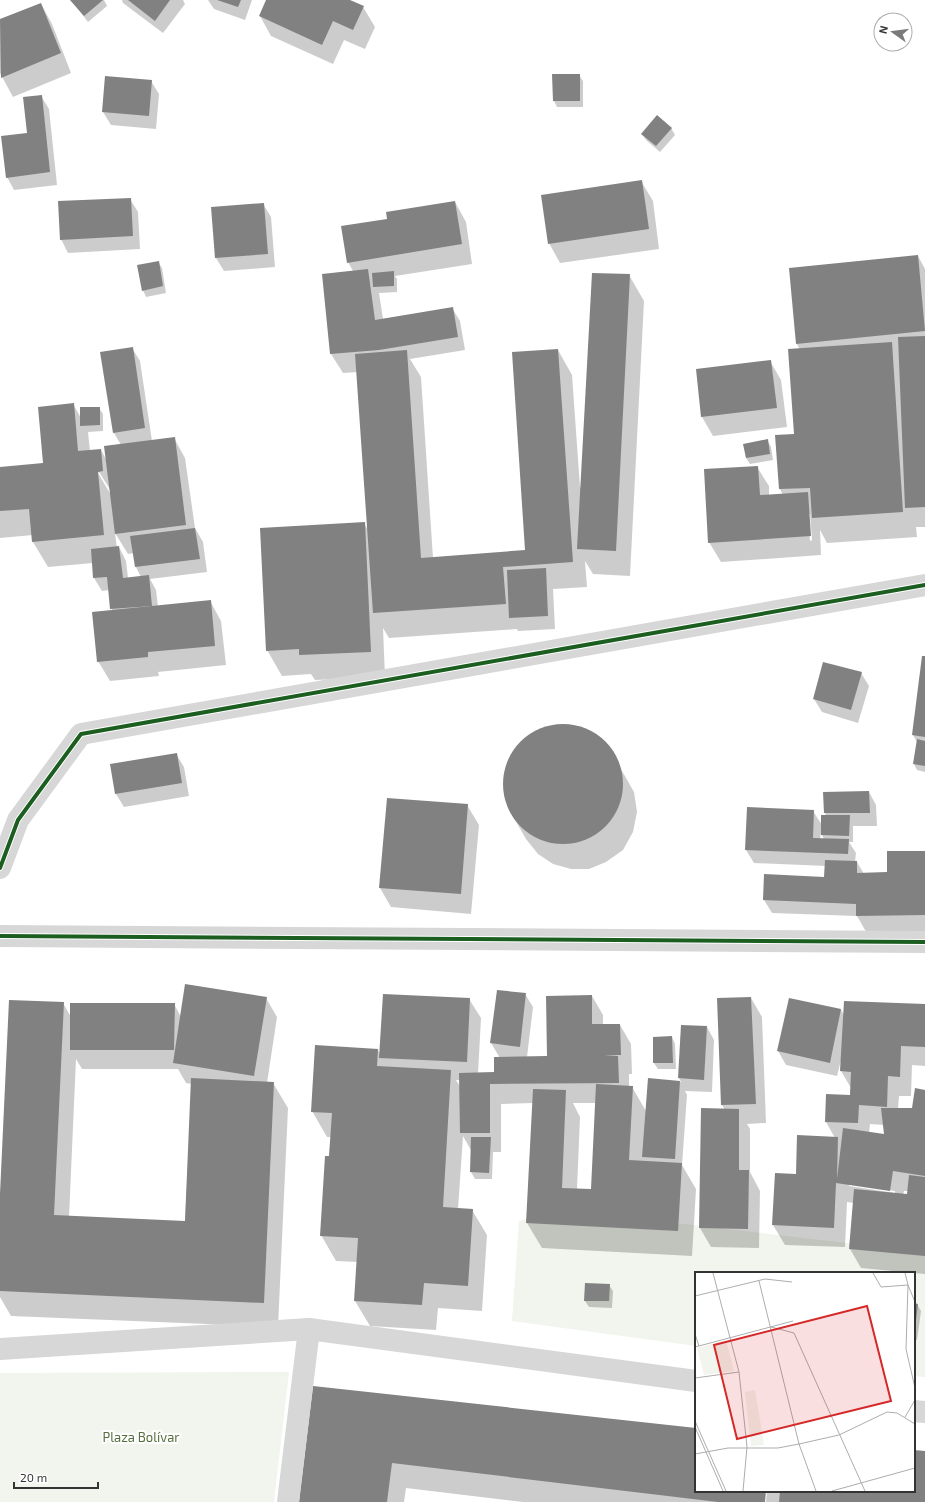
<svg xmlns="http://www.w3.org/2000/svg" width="925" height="1502" viewBox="0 0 925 1502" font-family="'Exo 2',sans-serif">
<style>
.park{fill:#f1f5ed}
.shadow{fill:#0003;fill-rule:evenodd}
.building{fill:#818181}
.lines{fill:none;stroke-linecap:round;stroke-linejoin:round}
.street{stroke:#d7d7d7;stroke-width:22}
.cycleway-casing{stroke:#fff;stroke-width:6}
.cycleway{stroke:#1b5e20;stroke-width:4}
.labels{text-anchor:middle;stroke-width:4;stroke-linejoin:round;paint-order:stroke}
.park-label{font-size:13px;fill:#56703f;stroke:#fff}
.inset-road{fill:none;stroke:#adadad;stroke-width:1}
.view{fill:#d62828;fill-opacity:0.15;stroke:#d62828;stroke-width:2}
.inset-edge{fill:none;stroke:#333;stroke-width:2}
</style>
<rect width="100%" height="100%" fill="#fff"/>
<g class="park">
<polygon points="562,1210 925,1252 925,1377 914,1376 914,1273 696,1273 696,1346 512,1321 519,1221"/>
<polygon points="289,1372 274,1502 0,1502 0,1373"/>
</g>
<g class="shadow">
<polygon points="71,0 104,0 107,6 88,22"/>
<polygon points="122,0 183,0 185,4 163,33 123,3"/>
<polygon points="208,0 252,0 245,20 214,9"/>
<polygon points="267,0 347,0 363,7 375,27 365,49 344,40 333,64 271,36 260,16"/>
<polygon points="41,4 52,24 71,73 13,97 0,73 0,21"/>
<polygon points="579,75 583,81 583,107 557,107 554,101"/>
<polygon points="106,77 151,81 159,94 156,129 111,125 103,112"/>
<polygon points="41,96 49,109 57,185 14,190 7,177 28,134"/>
<polygon points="671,128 675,135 660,152 646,140 642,134"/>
<polygon points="641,181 653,201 659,249 560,263 549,243"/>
<polygon points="130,199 138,212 140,249 68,253 61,239"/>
<polygon points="455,202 466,222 472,264 395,276 397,279 397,292 379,293 383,319 452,308 460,321 465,350 410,359 421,377 433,558 526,551 558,350 572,375 580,487 582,487 629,275 644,301 630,576 593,574 585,561 587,587 553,589 555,629 518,631 517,629 389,638 383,628 385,677 315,680 311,674 282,676 267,650 364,523 368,530 358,372 343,373 331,354 353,271 348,262 388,220"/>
<polygon points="263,204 271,217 275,267 224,271 216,258 212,208"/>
<path d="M 918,256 L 925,269 L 925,527 L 916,527 L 917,537 L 827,543 L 820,530 L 821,555 L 721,562 L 709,542 L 757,467 L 769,486 L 769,496 L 783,495 L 780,489 L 776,436 L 795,435 L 800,350 L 797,344 ZM 808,514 L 810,514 L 812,540 L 810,541 Z"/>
<polygon points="158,262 162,268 166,293 146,297 143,290"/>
<path d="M 132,348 L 140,361 L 152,441 L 174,438 L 185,458 L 195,528 L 203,542 L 207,572 L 150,579 L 156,590 L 158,607 L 210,601 L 221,621 L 226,665 L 158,672 L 159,676 L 110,681 L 98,661 L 112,611 L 109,590 L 102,591 L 94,578 L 93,563 L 48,567 L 33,542 L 33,535 L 0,538 L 0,468 L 44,464 L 73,404 L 81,418 L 99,408 L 103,414 L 103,431 L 88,432 L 90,451 L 101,450 L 107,461 L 121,445 L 114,433 ZM 99,472 L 111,491 L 111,495 L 98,473 ZM 115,533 L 128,554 L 134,553 L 136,567 L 141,577 L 128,578 L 126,561 L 119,547 L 117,548 Z"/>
<polygon points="770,361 781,380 787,427 713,436 702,417"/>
<polygon points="767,440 771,447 773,460 750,464 746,458 744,445"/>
<polygon points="923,657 925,657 925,772 917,770 914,764 917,742 913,735"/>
<polygon points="861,673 869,686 858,723 822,712 814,699"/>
<polygon points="555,726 575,726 595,734 609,748 634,792 637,812 633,832 623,850 606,862 589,869 571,869 553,864 538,854 526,839 511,813 505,795 505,776 510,759 521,743 536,732"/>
<polygon points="176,754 184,767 189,796 124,807 116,794 111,765"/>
<path d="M 869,792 L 876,805 L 877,826 L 853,826 L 853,842 L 849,842 L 856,853 L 855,862 L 857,862 L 864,874 L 888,873 L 925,852 L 925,935 L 868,935 L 857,916 L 772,913 L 764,900 L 825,878 L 826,866 L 754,863 L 746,850 L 813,811 L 822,825 L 826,816 L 825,813 ZM 821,833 L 824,839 L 820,839 Z"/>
<polygon points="467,805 479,825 471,914 391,907 380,888"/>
<path d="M 525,994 L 533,1007 L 527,1057 L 548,1057 L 592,996 L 603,1015 L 603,1025 L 620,1025 L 631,1044 L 632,1074 L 629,1074 L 629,1086 L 632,1087 L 646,1111 L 649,1079 L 681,1082 L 679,1078 L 707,1027 L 714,1040 L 712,1092 L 685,1091 L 687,1095 L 682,1165 L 696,1189 L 692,1256 L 542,1248 L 527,1223 L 533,1103 L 501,1104 L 501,1152 L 493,1152 L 492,1179 L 475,1179 L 471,1172 L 472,1152 L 463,1136 L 458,1209 L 472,1210 L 487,1235 L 482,1311 L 438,1308 L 436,1330 L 370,1326 L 355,1301 L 358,1262 L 336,1261 L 321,1235 L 331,1137 L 327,1137 L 312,1111 L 378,1050 L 381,1055 L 469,999 L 481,1018 L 478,1074 L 495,1073 L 500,1058 L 491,1043 ZM 456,1080 L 460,1080 L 461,1088 ZM 573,1103 L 596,1103 L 592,1190 L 577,1189 L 580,1117 Z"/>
<path d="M 266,998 L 277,1017 L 267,1083 L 273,1083 L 288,1108 L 278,1327 L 11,1316 L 0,1297 L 0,1216 L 63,1003 L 71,1017 L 174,1004 L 181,1017 ZM 76,1059 L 82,1069 L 178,1069 L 186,1083 L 192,1084 L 185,1222 L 69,1217 Z"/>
<polygon points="751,998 762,1017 766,1123 747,1124 750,1129 750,1172 760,1191 759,1248 711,1247 700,1228 725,1110 722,1105"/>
<path d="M 789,999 L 841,1010 L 844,1015 L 925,1005 L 925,1066 L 912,1065 L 911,1096 L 899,1096 L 898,1109 L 912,1109 L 925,1091 L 925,1274 L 861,1268 L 850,1249 L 854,1203 L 847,1202 L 845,1247 L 785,1245 L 773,1225 L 797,1175 L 835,1138 L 826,1122 L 850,1096 L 851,1088 L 841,1071 L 842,1061 L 841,1060 L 837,1076 L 786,1065 L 778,1051 ZM 870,1124 L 884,1125 L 886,1136 L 869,1133 ZM 849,1184 L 895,1191 L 895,1193 L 849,1186 ZM 904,1191 L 908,1191 L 908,1195 L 903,1195 Z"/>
<polygon points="672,1037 675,1044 676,1069 658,1069 654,1063"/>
<polygon points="609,1285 613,1291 612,1308 589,1307 585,1301"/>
<polygon points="914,1304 917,1304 921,1311 917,1340 914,1340"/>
<polygon points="314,1388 696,1429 696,1491 765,1491 764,1502 523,1502 406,1488 404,1502 300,1502"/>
<polygon points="914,1451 925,1452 925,1502 766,1502 767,1491 914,1491"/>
</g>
<g class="building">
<polygon points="70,0 103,0 84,16"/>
<polygon points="128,0 170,0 155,21"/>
<polygon points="217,0 241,0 238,7"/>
<polygon points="266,0 350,0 364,6 353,30 333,21 322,45 259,16"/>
<polygon points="41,3 61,53 1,78 0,19"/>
<polygon points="552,74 580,74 580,101 553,101"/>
<polygon points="105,76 152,80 149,116 102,112"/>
<polygon points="42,95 50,172 6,178 1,136 27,133 23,97"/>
<polygon points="657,115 672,128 656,146 641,134"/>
<polygon points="642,180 649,229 548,244 541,195"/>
<polygon points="131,198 133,236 60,240 58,201"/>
<polygon points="455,201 462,244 347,263 341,226 387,219 386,212"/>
<polygon points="264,203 268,254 215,258 211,207"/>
<polygon points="918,255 925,331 796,344 789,268"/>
<polygon points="159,261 163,286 142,291 137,265"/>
<polygon points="368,269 375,320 453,307 458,337 379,350 330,354 322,274"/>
<polygon points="394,271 394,286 373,287 372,273"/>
<polygon points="592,273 630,274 616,551 577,549"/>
<polygon points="925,336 925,507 905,508 898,337"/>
<polygon points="892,342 903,512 812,518 810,488 779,489 775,435 794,434 788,349"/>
<polygon points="133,347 145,428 113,433 100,352"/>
<polygon points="558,349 573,562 503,567 506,604 373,613 355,354 407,350 421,558 525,550 512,352"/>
<polygon points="771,360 777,408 701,417 696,369"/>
<polygon points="74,403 78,451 101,449 103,471 98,472 104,535 32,542 29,509 0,511 0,467 43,463 38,407"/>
<polygon points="80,407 100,407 100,425 80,426"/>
<polygon points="175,437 186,525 115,534 104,446"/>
<polygon points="768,439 770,454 746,458 743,444"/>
<polygon points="758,466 760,495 808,492 811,536 708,543 704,469"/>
<polygon points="365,522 371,652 299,655 299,649 266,651 260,528"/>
<polygon points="195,528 200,559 135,567 130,536"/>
<polygon points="119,546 123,578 149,575 152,606 110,609 107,577 93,578 91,549"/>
<polygon points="546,568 548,616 509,618 507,570"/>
<polygon points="211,600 215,646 148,652 148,657 97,662 92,612"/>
<polygon points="922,656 925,656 925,737 912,735"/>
<polygon points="823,662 862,672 851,710 813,699"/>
<circle cx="563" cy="784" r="60"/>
<polygon points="917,739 925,741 925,766 913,764"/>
<polygon points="177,753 182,783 115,794 110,764"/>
<polygon points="869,791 870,813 824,813 823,792"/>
<polygon points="387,798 468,804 461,894 379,888"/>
<polygon points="747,807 814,810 813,838 849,839 848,854 745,850"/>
<polygon points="821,815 850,815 849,836 821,835"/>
<polygon points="887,851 925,851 925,915 856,916 856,904 763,900 764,874 824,877 825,860 857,861 857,873 887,872"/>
<polygon points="185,984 267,997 254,1076 173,1063"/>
<polygon points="497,990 526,993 520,1047 490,1043"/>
<polygon points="383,994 470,998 467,1062 379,1058"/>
<polygon points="592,995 592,1024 620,1024 621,1055 604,1055 618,1056 619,1083 490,1084 490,1133 460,1133 459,1073 494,1072 494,1057 547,1056 546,996"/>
<polygon points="751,997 756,1104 721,1105 717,998"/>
<polygon points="789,998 841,1009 830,1063 777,1051"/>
<polygon points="9,1000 64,1002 54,1215 185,1221 191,1078 274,1082 264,1303 0,1291 0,1194"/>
<polygon points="844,1001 925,1004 925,1047 901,1046 900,1077 888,1076 887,1107 859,1105 858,1123 825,1122 826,1094 850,1095 851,1072 840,1071"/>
<polygon points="70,1003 175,1003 174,1050 70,1050"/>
<polygon points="681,1025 707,1026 704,1080 678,1078"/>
<polygon points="672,1036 673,1063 653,1063 653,1037"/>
<polygon points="315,1045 378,1049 377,1066 451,1070 443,1207 473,1209 468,1286 424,1283 422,1305 354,1301 358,1238 320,1236 325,1156 329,1156 332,1113 311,1112"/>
<polygon points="648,1078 680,1081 675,1159 642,1157"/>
<polygon points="596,1084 633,1086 629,1160 682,1163 678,1231 526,1223 533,1089 566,1090 562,1188 591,1189"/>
<polygon points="915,1088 925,1090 925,1176 893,1171 890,1191 836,1183 834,1228 772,1225 775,1173 796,1174 797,1135 838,1137 837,1179 843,1128 884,1134 881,1108 912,1108"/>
<polygon points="701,1108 739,1109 739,1170 749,1170 748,1229 699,1228"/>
<polygon points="471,1137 491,1137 489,1173 470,1172"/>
<polygon points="909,1175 925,1177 925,1256 849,1249 854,1189 907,1194"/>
<polygon points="585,1283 610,1284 609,1301 584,1301"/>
<polygon points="914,1303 918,1304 915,1328 914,1328"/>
<polygon points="313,1386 696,1428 696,1491 766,1491 765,1502 718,1502 392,1463 387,1502 299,1502"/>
<polygon points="914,1450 925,1451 925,1502 779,1502 780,1491 914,1491"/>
</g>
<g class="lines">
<g class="street">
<polyline points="0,868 18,820 81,734 925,585"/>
<polyline points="0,936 925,942"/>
<polyline points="0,1349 309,1329 696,1381"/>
<polyline points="914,1411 925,1412"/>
<polyline points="288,1502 309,1329"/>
</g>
<g class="cycleway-casing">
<g id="cycleway">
<polyline points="0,868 18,820 81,734 925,585"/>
<polyline points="0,936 925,942"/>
</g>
</g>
<use href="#cycleway" class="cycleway"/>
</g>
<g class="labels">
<g class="park-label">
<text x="141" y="1442">Plaza Bolívar</text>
</g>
</g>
<g transform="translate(695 1272)">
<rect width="220" height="220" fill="#fff"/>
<path d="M 31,68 L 39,99 L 9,103 L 2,76 ZM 60,118 L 69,173 L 56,174 L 50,120 Z" fill="#f1f5ed"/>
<path class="inset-road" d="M 18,1 L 44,100 L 52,175 L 48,219M 178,1 L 186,15 L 213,13 L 220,30M 210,1 L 213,13 L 211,77 L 220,116M 64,9 L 104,172 L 121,219M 0,24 L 70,7 L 97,10M 76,55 L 99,61 L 170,219M 0,62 L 4,74M 0,75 L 98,49M 0,106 L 44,100M 210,145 L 220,128M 0,149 L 31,219M 0,155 L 28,219M 0,182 L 33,176 L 83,176 L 104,172 L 144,163 L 192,140 L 202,141 L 220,152M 137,219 L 220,196"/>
<path class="view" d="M 172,34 L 196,129 L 42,167 L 19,73 Z"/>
<rect width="220" height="220" class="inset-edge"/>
</g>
<g transform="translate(893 32) rotate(284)"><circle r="19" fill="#ffffff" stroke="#adadad"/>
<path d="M0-3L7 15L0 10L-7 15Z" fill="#7a7a7a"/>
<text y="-6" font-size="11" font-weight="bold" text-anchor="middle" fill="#333333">N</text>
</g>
<path d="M14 1482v6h84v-6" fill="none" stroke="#333333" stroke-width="2"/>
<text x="20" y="1482" font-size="12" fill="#333333" stroke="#ffffff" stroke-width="3" paint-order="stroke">20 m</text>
</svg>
